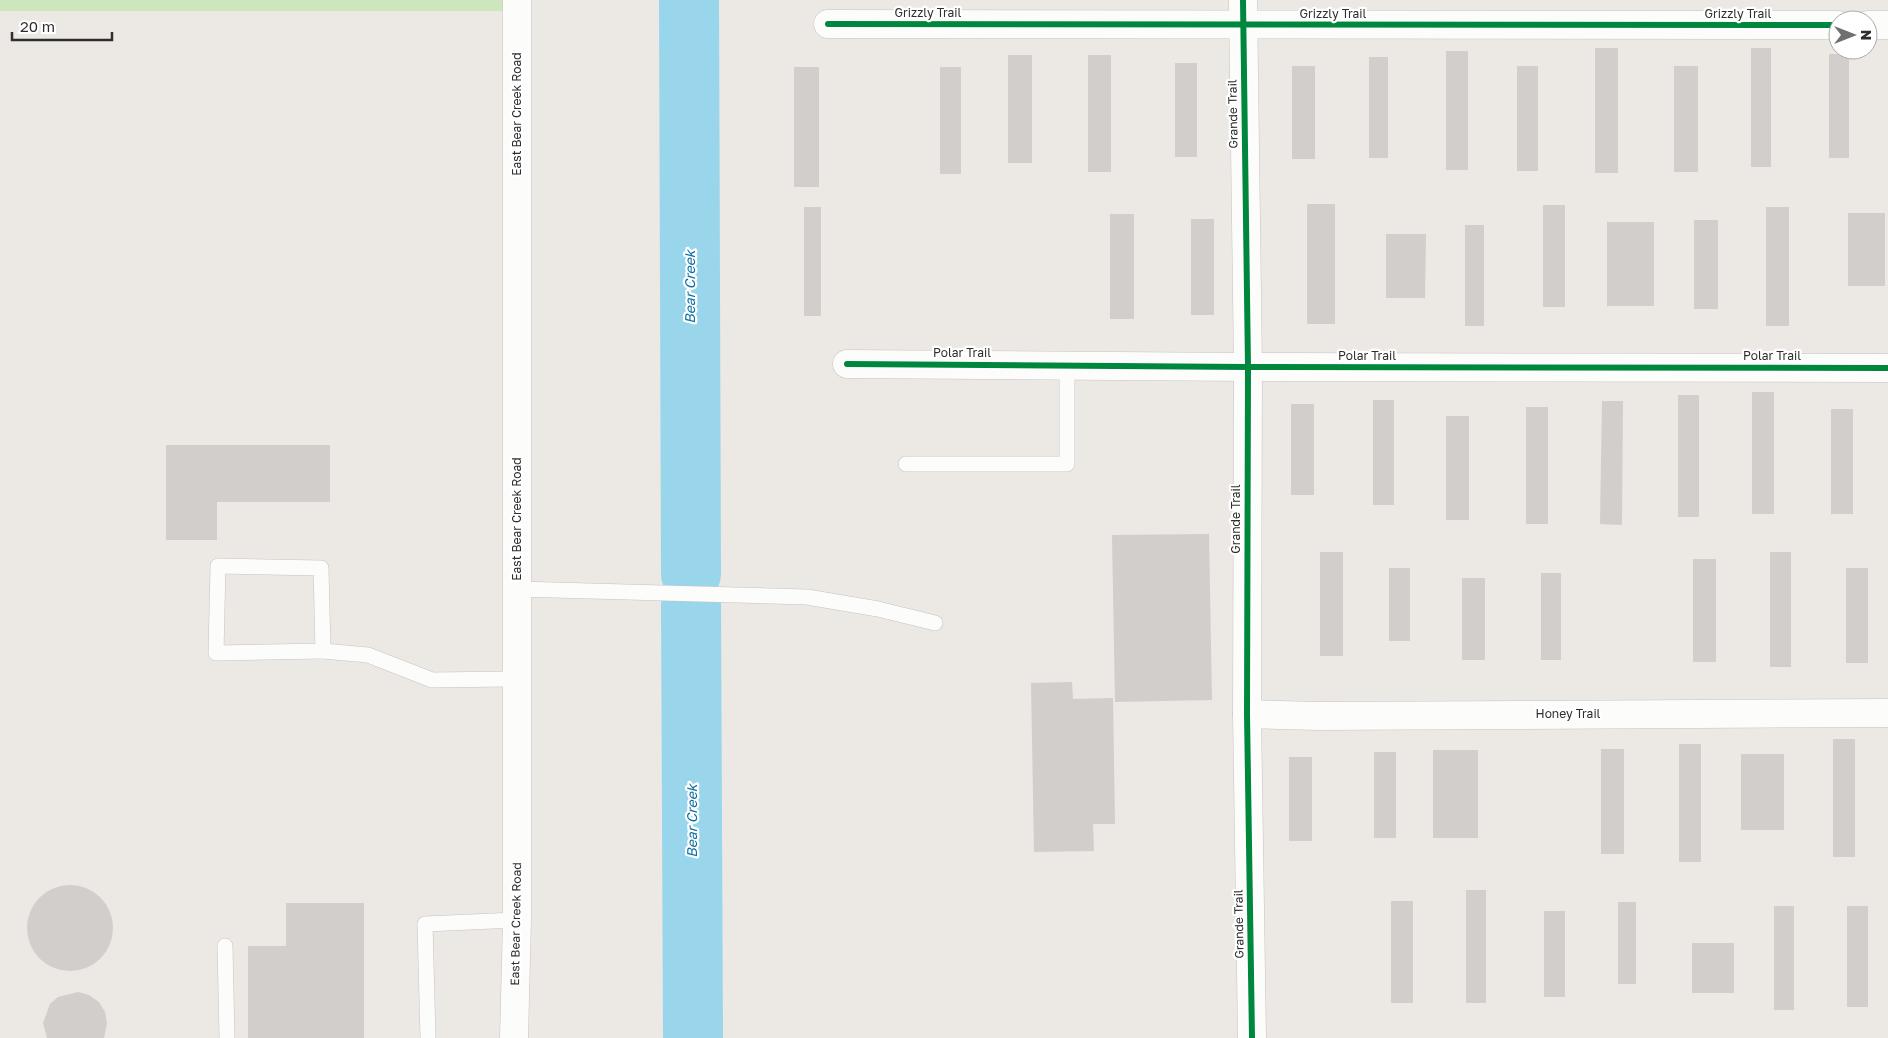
<svg xmlns="http://www.w3.org/2000/svg" width="1888" height="1038" viewBox="0 0 1888 1038" font-family="'Golos Text',sans-serif">
<style>
.green{fill:#cee6be}
.lines{fill:none;stroke-linecap:round;stroke-linejoin:round}
.river{stroke:#99d6ec;stroke-width:60}
.building{fill:#d1cecb}
.lane-casing{stroke:#c5c4c5;stroke-width:16}
.street-casing{stroke:#c5c4c5;stroke-width:29}
.secondary-casing{stroke:#c5c4c5;stroke-width:29}
.lane{stroke:#fcfcfb;stroke-width:15}
.street{stroke:#fcfcfb;stroke-width:28}
.secondary{stroke:#fcfcfb;stroke-width:28}
.cycleway-casing{stroke:#fff;stroke-width:9}
.cycleway{stroke:#00873e;stroke-width:6}
.labels{text-anchor:middle;stroke-width:4.5;stroke-linejoin:round;paint-order:stroke}
.street-label{font-size:12px;fill:#2e2e2e;stroke:#fff}
.water-label{font-size:14px;font-style:italic;fill:#0d6fa3;stroke:#fff}
</style>
<rect width="100%" height="100%" fill="#ece8e4"/>
<rect class="green" x="0" y="0" width="527" height="11"/>
<g class="lines">
<g class="river">
<polyline points="689,0 691,574"/>
<polyline points="691,604 693,1038"/>
</g>
</g>
<g class="building">
<rect x="1595" y="48" width="23" height="125"/>
<rect x="1751" y="48" width="20" height="119"/>
<rect x="1446" y="51" width="22" height="119"/>
<rect x="1829" y="54" width="20" height="104"/>
<rect x="1008" y="55" width="24" height="108"/>
<rect x="1088" y="55" width="23" height="117"/>
<rect x="1369" y="57" width="19" height="101"/>
<rect x="1175" y="63" width="22" height="94"/>
<rect x="1292" y="66" width="23" height="93"/>
<rect x="1517" y="66" width="21" height="105"/>
<rect x="1674" y="66" width="24" height="106"/>
<rect x="794" y="67" width="25" height="120"/>
<rect x="940" y="67" width="21" height="107"/>
<rect x="1307" y="204" width="28" height="120"/>
<rect x="1543" y="205" width="22" height="102"/>
<rect x="804" y="207" width="17" height="109"/>
<rect x="1766" y="207" width="23" height="119"/>
<rect x="1848" y="213" width="37" height="73"/>
<rect x="1110" y="214" width="24" height="105"/>
<rect x="1191" y="219" width="23" height="96"/>
<rect x="1694" y="220" width="24" height="89"/>
<rect x="1607" y="222" width="47" height="84"/>
<rect x="1465" y="225" width="19" height="101"/>
<polygon points="1386,234 1426,234 1425,298 1386,298"/>
<rect x="1752" y="392" width="22" height="122"/>
<rect x="1678" y="395" width="21" height="122"/>
<rect x="1373" y="400" width="21" height="105"/>
<polygon points="1602,401 1623,401 1622,525 1600,524"/>
<rect x="1291" y="404" width="23" height="91"/>
<rect x="1526" y="407" width="22" height="117"/>
<rect x="1831" y="409" width="22" height="105"/>
<rect x="1446" y="416" width="23" height="104"/>
<polygon points="166,445 330,445 330,502 217,502 217,540 166,540"/>
<polygon points="1209,534 1212,700 1115,702 1112,535"/>
<rect x="1320" y="552" width="23" height="104"/>
<rect x="1770" y="552" width="21" height="115"/>
<rect x="1693" y="559" width="23" height="103"/>
<rect x="1389" y="568" width="21" height="73"/>
<rect x="1846" y="568" width="22" height="95"/>
<rect x="1541" y="573" width="20" height="87"/>
<rect x="1462" y="578" width="23" height="82"/>
<polygon points="1072,682 1073,699 1113,698 1115,824 1093,824 1094,851 1034,852 1031,683"/>
<rect x="1833" y="739" width="22" height="118"/>
<rect x="1679" y="744" width="22" height="118"/>
<rect x="1601" y="749" width="23" height="105"/>
<rect x="1433" y="750" width="45" height="88"/>
<rect x="1374" y="752" width="22" height="86"/>
<rect x="1741" y="754" width="43" height="76"/>
<rect x="1289" y="757" width="23" height="84"/>
<circle cx="70" cy="928" r="43"/>
<rect x="1466" y="890" width="20" height="113"/>
<rect x="1391" y="901" width="22" height="102"/>
<rect x="1618" y="902" width="18" height="82"/>
<polygon points="286,903 364,903 364,1038 248,1038 248,946 286,946"/>
<rect x="1774" y="906" width="20" height="104"/>
<rect x="1847" y="906" width="21" height="101"/>
<rect x="1544" y="911" width="21" height="86"/>
<rect x="1692" y="943" width="42" height="50"/>
<polygon points="78,992 89,995 99,1002 105,1012 107,1024 104,1038 47,1038 43,1023 50,1004 58,997"/>
</g>
<g class="lines">
<g class="lane-casing">
<g id="lane">
<polyline points="906,464 1067,464 1067,365"/>
<polygon points="218,566 321,568 323,651 216,653"/>
<polyline points="517,589 807,597 878,609 935,623"/>
<polyline points="323,651 368,655 432,680 517,679"/>
<polyline points="225,946 227,1038"/>
<polyline points="428,1038 425,924 517,920"/>
</g>
</g>
<g class="street-casing">
<g id="street">
<polyline points="1243,0 1248,367 1247,714 1252,1038"/>
<polyline points="828,24 1838,25"/>
<polyline points="1868,25 1888,25"/>
<polyline points="847,364 1248,367 1888,368"/>
<polyline points="1247,714 1317,716 1888,713"/>
</g>
</g>
<g class="secondary-casing">
<polyline id="secondary" points="514,1038 517,920 517,0"/>
</g>
<use href="#lane" class="lane"/>
<use href="#street" class="street"/>
<use href="#secondary" class="secondary"/>
<g class="cycleway-casing">
<g id="cycleway">
<polyline points="1243,0 1248,367 1247,714 1252,1038"/>
<polyline points="828,24 1838,25"/>
<polyline points="847,364 1248,367 1888,368"/>
</g>
</g>
<use href="#cycleway" class="cycleway"/>
</g>
<g class="labels">
<g class="street-label">
<text x="928" y="17">Grizzly Trail</text>
<text x="1333" y="18">Grizzly Trail</text>
<text x="1738" y="18">Grizzly Trail</text>
<text transform="translate(517 114) rotate(-90)" y="4">East Bear Creek Road</text>
<text transform="translate(1233 114) rotate(-91)" y="4">Grande Trail</text>
<text x="962" y="357">Polar Trail</text>
<text x="1367" y="360">Polar Trail</text>
<text x="1772" y="360">Polar Trail</text>
<text transform="translate(517 519) rotate(-90)" y="4">East Bear Creek Road</text>
<text transform="translate(1236 519) rotate(-90)" y="4">Grande Trail</text>
<text x="1568" y="718">Honey Trail</text>
<text transform="translate(516 924) rotate(-89)" y="4">East Bear Creek Road</text>
<text transform="translate(1239 924) rotate(-91)" y="4">Grande Trail</text>
</g>
<g class="water-label">
<text transform="translate(690 287) rotate(-90)" y="5">Bear Creek</text>
<text transform="translate(692 821) rotate(-90)" y="5">Bear Creek</text>
</g>
</g>
<g transform="translate(1853 35) rotate(90)"><circle r="24" fill="#ffffff" stroke="#ababab"/>
<path d="M0-4L9 19L0 12L-9 19Z" fill="#706f6e"/>
<text y="-8" font-size="14" font-weight="bold" text-anchor="middle" fill="#2e2e2e">N</text>
</g>
<path d="M12 32v8h100v-8" fill="none" stroke="#2e2e2e" stroke-width="2.5"/>
<text x="20" y="32" font-size="15" fill="#2e2e2e" stroke="#ffffff" stroke-width="4" paint-order="stroke">20 m</text>
</svg>
